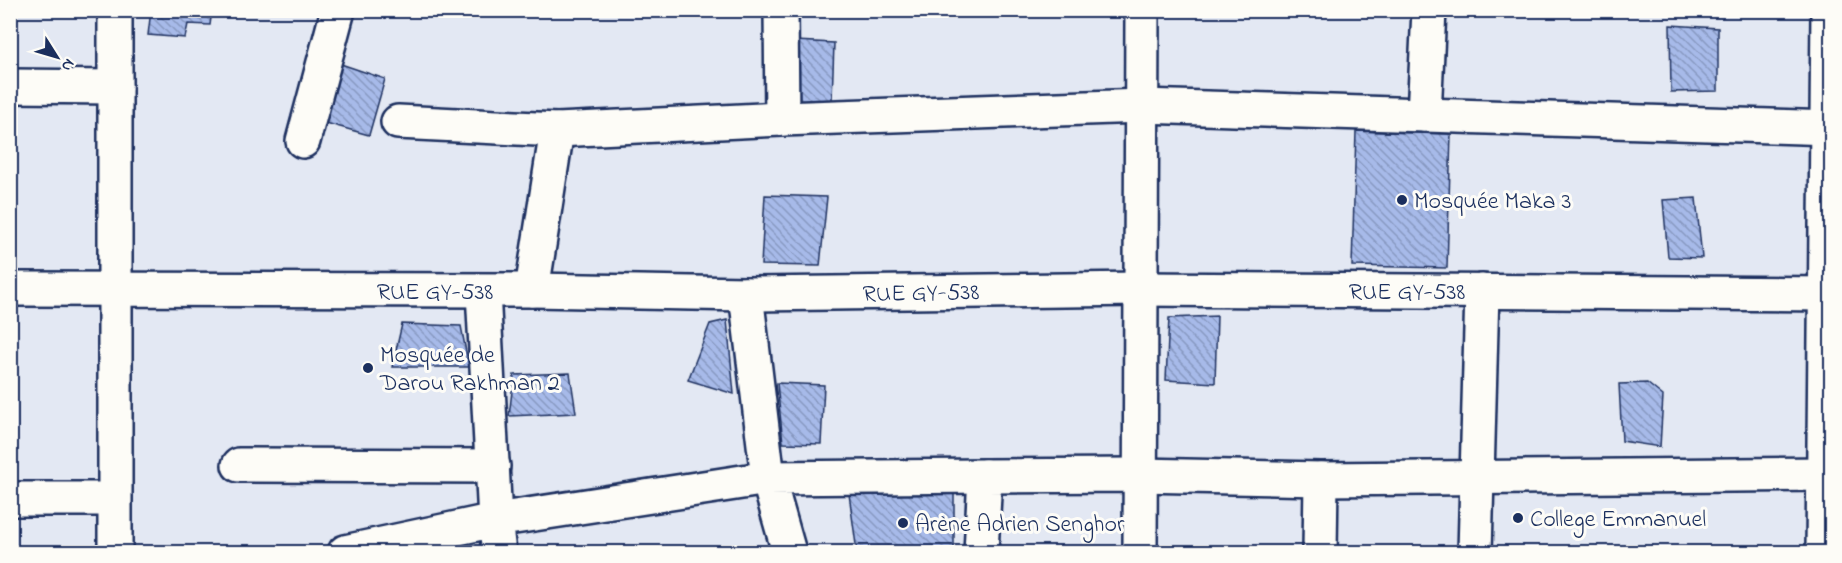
<svg xmlns="http://www.w3.org/2000/svg" width="1842" height="563" viewBox="0 0 1842 563" font-family="'Indie Flower',sans-serif">
<style>
.building{fill:url(#building-back-hatch);stroke:#1b2f5e;stroke-width:1.5}
.lines{fill:none;stroke-linecap:round;stroke-linejoin:round}
.minor-casing{stroke:#1b2f5e;stroke-width:38}
.minor{stroke:#fdfcf7;stroke-width:33}
.poi-dot{fill:#1b2f5e;stroke:#fdfcf7;stroke-width:2}
.labels{text-anchor:middle;stroke-width:6;stroke-linejoin:round;paint-order:stroke}
.poi-label{font-size:24px;fill:#1b2f5e;stroke:#fdfcf7;text-anchor:start}
.street-label{font-size:24px;fill:#1b2f5e;stroke:#fdfcf7}
</style>
<defs>
<pattern id="building-back-hatch" width="6" height="6" patternUnits="userSpaceOnUse" patternTransform="scale(1.5)"><rect width="6" height="6" fill="#a7bae9"/><path d="M-1 5l2 2M0 0l6 6M5-1l2 2" fill="none" stroke="#8798c0"/></pattern>
</defs>
<rect width="100%" height="100%" fill="#e3e8f3"/>
<filter id="ink" filterUnits="userSpaceOnUse"><feTurbulence type="fractalNoise" baseFrequency=".0167" numOctaves="2"/><feDisplacementMap in="SourceGraphic" scale="12" xChannelSelector="R" yChannelSelector="G"/><feConvolveMatrix kernelMatrix="1 2 1 2 8 2 1 2 1" color-interpolation-filters="sRGB"/></filter>
<g filter="url(#ink)">
<g class="building">
<polygon points="151,10 212,10 210,25 188,24 185,38 148,35"/>
<polygon points="1670,25 1718,28 1718,91 1671,92"/>
<polygon points="795,41 834,43 832,100 794,105"/>
<polygon points="338,63 385,79 369,135 322,122"/>
<polygon points="1356,131 1451,134 1447,268 1352,266"/>
<polygon points="765,195 827,197 820,266 761,265"/>
<polygon points="1696,198 1702,258 1668,257 1663,200"/>
<polygon points="1217,316 1215,383 1166,380 1169,318"/>
<polygon points="727,320 734,394 688,380 710,324"/>
<polygon points="402,324 461,326 469,367 392,367"/>
<polygon points="570,373 576,413 509,416 514,375"/>
<polygon points="777,383 824,385 821,444 783,443"/>
<polygon points="1647,383 1663,396 1660,447 1622,441 1619,384"/>
<polygon points="954,488 954,552 857,552 849,494"/>
</g>
<g class="lines">
<g class="minor-casing">
<g id="minor">
<polyline points="781,10 782,119"/>
<polyline points="10,86 115,87"/>
<polyline points="1424,115 1429,10"/>
<polyline points="398,122 557,130 782,119 1142,106 1832,128"/>
<polyline points="303,141 338,10"/>
<polyline points="10,289 532,290 746,294 1141,289 1832,294"/>
<polyline points="532,290 557,130"/>
<polyline points="483,291 495,520 499,552"/>
<polyline points="239,465 493,466"/>
<polyline points="10,499 114,499"/>
<polyline points="115,552 115,10"/>
<polyline points="345,552 495,520 768,478 746,294"/>
<polyline points="789,552 768,478 985,476"/>
<polyline points="981,552 985,476 1140,475 1321,479 1832,474"/>
<polyline points="1140,552 1142,10"/>
<polyline points="1320,552 1321,479"/>
<polyline points="1475,552 1482,291"/>
<polyline points="1823,552 1828,10"/>
</g>
</g>
<use href="#minor" class="minor"/>
</g>
</g>
<g class="poi-dot">
<circle cx="1402" cy="200" r="6"/>
<circle cx="368" cy="368" r="6"/>
<circle cx="1518" cy="518" r="6"/>
<circle cx="903" cy="523" r="6"/>
</g>
<g class="labels">
<g class="poi-label">
<text x="1414" y="208">Mosquée Maka 3</text>
<text x="380" y="362">Mosquée de<tspan x="380" dy="28">Darou Rakhman 2</tspan></text>
<text x="1530" y="526">College Emmanuel</text>
<text x="915" y="531">Arène Adrien Senghor</text>
</g>
<g class="street-label">
<text x="435" y="299">RUE GY-538</text>
<text x="1407" y="299">RUE GY-538</text>
<text transform="translate(921 292) rotate(-1)" y="8">RUE GY-538</text>
</g>
</g>
<rect width="1842" height="563" fill="none" stroke="#fdfcf7" stroke-width="36"/>
<rect x="18" y="18" width="1806" height="527" fill="none" stroke="#1b2f5e" stroke-width="2" filter="url(#ink)"/>
<g transform="translate(57 57) rotate(127)" stroke="#fdfcf7" stroke-width="4.5" paint-order="stroke">
<path d="M0-4.5L10 22L0 15L-10 22Z" fill="#1b2f5e"/>
<text y="-9" font-size="16" font-weight="bold" text-anchor="middle" fill="#1b2f5e">N</text>
</g>
</svg>
